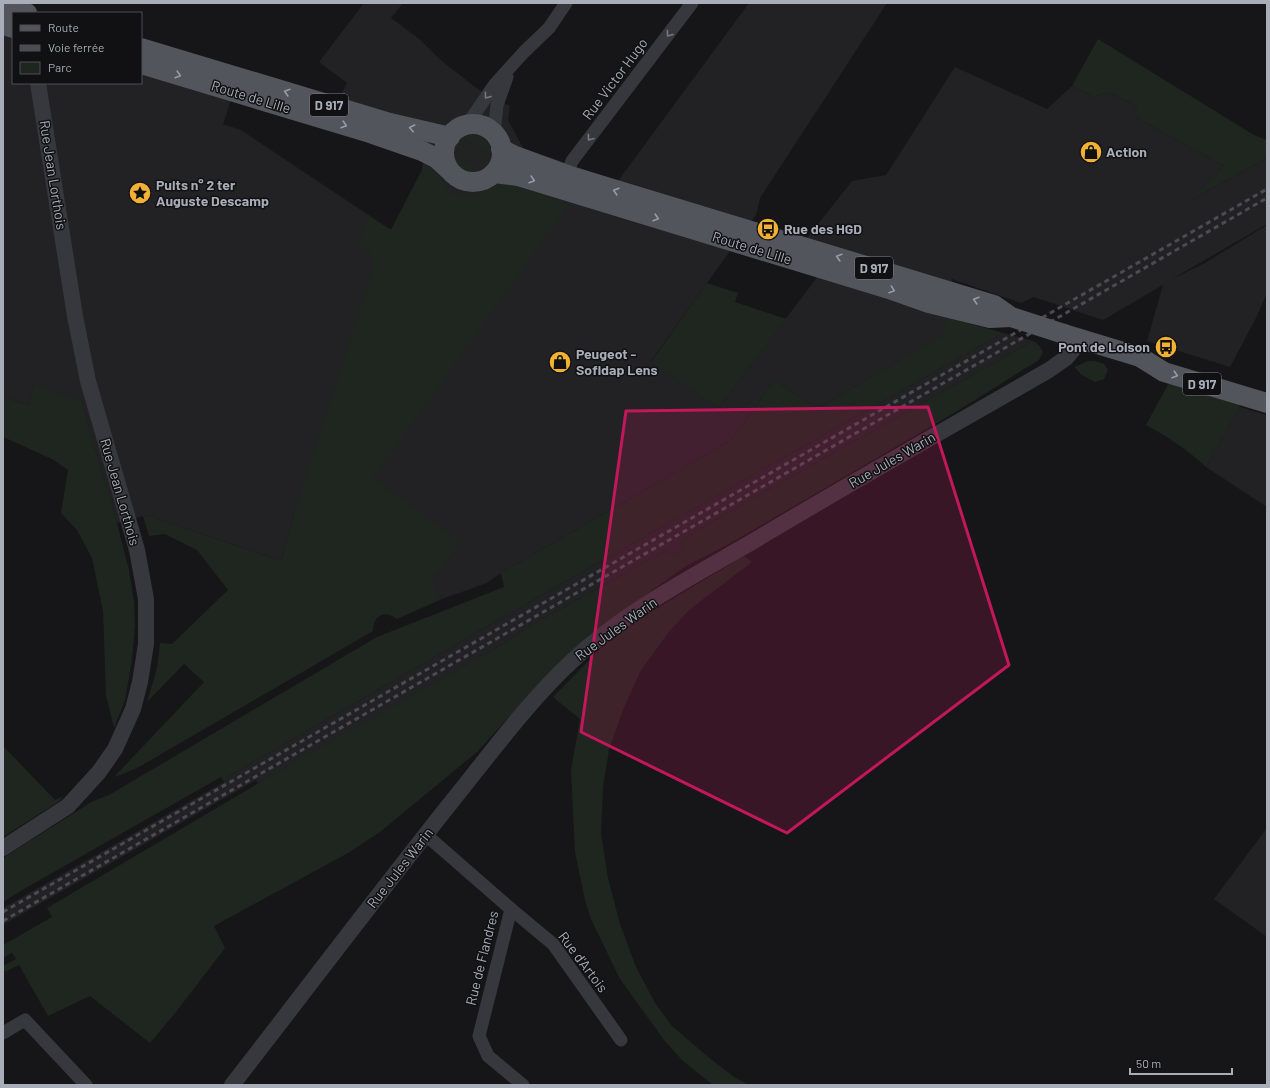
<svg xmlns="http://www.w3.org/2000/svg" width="1270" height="1088" viewBox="0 0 1270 1088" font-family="Barlow,sans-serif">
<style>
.built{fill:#222225}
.green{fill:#1e261f}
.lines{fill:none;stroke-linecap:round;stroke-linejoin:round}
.minor{stroke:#37383d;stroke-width:13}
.tertiary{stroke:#37383d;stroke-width:16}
.primary{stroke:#53555c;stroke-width:20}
.rail{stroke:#4a4c52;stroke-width:3;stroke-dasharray:5 4;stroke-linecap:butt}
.primary-bridge{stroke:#53555c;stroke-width:20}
.oneway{stroke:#757881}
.oneway2{stroke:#979ba6}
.marked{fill:#c2185b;fill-opacity:0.2;stroke:#c2185b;stroke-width:3;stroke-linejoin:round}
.labels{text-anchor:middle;stroke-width:3;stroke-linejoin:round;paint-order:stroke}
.shield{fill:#111113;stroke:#7b7e86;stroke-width:1}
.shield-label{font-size:13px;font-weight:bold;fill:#a8adb8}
.street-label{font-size:14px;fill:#a8adb8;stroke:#111113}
.poi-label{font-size:14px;font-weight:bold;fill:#a8adb8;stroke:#111113;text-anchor:start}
</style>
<rect width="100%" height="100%" fill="#161618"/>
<g class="built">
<polygon points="364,3 403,3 391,18 418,38 443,62 479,90 510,106 508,120 523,148 618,181 749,3 887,3 760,198 756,215 651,361 718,408 815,280 831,247 807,238 852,181 886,175 955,67 1047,109 1072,86 1093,97 1108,92 1137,106 1133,116 1224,166 1193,199 1267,158 1267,224 1172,279 1205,263 1267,225 1267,293 1256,318 1230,367 1147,341 1163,285 1103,320 1034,297 1021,303 952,279 947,317 942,336 817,409 775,380 730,441 501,573 487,583 442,599 430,581 295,510 281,561 147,515 117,523 81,400 34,386 29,405 3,397 3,35 13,38 13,83 141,83 141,72 232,97 223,124 241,130 391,230 422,170 429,123 337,102 347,83 319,62"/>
<polygon points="1003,333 1033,341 748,501 681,540 683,550 674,555 665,551 537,622 503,644 259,784 256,780 3,925 3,908 224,782 229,776 526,604"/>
<polygon points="1240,407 1267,415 1267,507 1206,467"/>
<polygon points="1267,828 1267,937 1214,899"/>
</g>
<g class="green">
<polygon points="1098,39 1254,135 1267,140 1267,158 1191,200 1224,166 1133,116 1137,106 1108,92 1093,97 1072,86"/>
<path d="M 471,134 C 483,136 490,141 492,154 L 462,137 Z"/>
<polygon points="456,143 490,162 489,164 454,146"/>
<path d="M 453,156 L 482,171 C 469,176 455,170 453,156 Z"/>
<path d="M 424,158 L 452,194 L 466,199 L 503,181 L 567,204 L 565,210 L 373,479 L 461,542 L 431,581 L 442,599 L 397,619 C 385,610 373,615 373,631 L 139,767 L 123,774 L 114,777 L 204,682 L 184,664 L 147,702 L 157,668 L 160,643 L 172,644 L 228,590 L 197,550 L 165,534 L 149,536 L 143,516 L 147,515 L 281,561 L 295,510 L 374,267 L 370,253 L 357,247 L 368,215 L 391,230 L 422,170 Z"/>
<polygon points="707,283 738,293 735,302 786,319 718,408 651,362"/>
<polygon points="947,317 1003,333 526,604 229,776 224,782 221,777 24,889 3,902 3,858 93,801 109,795 377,637 504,587 501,573 730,441 775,380 817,409 941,336"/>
<polygon points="1033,341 1039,345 1043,352 1039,360 954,413 729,544 686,566 588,636 538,685 477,752 380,832 348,853 214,926 225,948 176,1012 150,1043 90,996 48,1016 19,965 5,972 3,966 16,959 12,953 3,958 3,945 52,917 47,908 274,774 503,644 537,622 665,551 674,555 683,550 681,540 748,501"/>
<polygon points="1088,361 1095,361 1104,364 1108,370 1104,379 1095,382 1082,375 1074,367"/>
<path d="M 1170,381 L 1238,403 L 1240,407 L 1206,467 C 1188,450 1168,437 1146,425 Z"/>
<polygon points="34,385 81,400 117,523 129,570 134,602 135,625 132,660 125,700 114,728 106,695 103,611 92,558 77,530 61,513 68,470 52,459 3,437 3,397 29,405"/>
<polygon points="744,556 752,562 689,610 668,633 641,670 622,712 609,750 603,787 601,834 608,878 620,924 636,967 655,1003 672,1026 707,1056 734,1077 749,1085 713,1085 683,1061 664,1040 620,979 591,919 585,900 575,852 571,770 580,719 553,697 606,643 636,621"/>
<polygon points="3,746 55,800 64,796 58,802 3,837"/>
</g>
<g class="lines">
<g class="minor">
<polyline points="467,125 495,84 524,52 549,28 566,3"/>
<polyline points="494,134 497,105 507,77"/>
<polyline points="567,175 572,161 692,3"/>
<polyline points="426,835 511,909 479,1036 488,1056 523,1085"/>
<polyline points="511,909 553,944 621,1040"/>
<polyline points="3,1033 25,1020 86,1085"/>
</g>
<g class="tertiary">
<polyline points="3,848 68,806 99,772 115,749 133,709 140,682 146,644 146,599 137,550 88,381 75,316 38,83"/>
<path d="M 232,1085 C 306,990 378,894 453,800 C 491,753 527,703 572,661 C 624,612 690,578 752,542 C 850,483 950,427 1049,370 L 1066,358 L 1082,339"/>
</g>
<g class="primary">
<polyline points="3,7 27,13"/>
<polyline points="3,25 13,28"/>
<polyline points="141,48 390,123 450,137"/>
<polyline points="141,64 370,133 422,151 436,158 448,169"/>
<circle cx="473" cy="153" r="29"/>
<polyline points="501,149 515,156 567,175 994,305 1011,317"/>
<polyline points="494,173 518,176 892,290 929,303 990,318 1011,317"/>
<polyline points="1064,334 1140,357 1164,372 1267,403"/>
</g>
<g class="rail">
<polyline points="3,912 1267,189"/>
<polyline points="3,921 1267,198"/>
</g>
<polyline class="primary-bridge" points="1011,317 1064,334"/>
</g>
<defs><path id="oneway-chevron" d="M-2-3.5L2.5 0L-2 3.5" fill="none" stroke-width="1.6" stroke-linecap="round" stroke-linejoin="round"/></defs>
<g class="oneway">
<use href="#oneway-chevron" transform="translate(669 34) rotate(127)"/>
<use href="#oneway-chevron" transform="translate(487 96) rotate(126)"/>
<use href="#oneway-chevron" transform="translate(590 138) rotate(127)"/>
</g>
<g class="oneway2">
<use href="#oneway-chevron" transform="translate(178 75) rotate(17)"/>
<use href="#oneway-chevron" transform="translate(287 92) rotate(-163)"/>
<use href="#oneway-chevron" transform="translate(344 125) rotate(17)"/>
<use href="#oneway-chevron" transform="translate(412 128) rotate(-167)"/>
<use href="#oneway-chevron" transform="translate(532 180) rotate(17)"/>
<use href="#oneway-chevron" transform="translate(616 191) rotate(-163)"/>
<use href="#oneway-chevron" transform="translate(656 218) rotate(17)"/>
<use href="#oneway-chevron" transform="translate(839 257) rotate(-163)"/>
<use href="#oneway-chevron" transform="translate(892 290) rotate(19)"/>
<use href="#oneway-chevron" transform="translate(976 300) rotate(-162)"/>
<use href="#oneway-chevron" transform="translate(1175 375) rotate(17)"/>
</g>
<path class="marked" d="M 928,407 L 1009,665 L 787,833 L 581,732 L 626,411 Z"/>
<defs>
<g id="shop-disc" transform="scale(1.15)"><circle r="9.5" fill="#f2b134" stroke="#111113"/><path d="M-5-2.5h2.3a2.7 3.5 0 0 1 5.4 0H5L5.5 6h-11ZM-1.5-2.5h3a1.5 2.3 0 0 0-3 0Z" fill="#111"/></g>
<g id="sight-disc" transform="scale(1.15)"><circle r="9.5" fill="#f2b134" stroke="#111113"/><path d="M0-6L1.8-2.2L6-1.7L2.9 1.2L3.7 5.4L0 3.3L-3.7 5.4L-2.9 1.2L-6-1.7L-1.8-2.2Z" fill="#111"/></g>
<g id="bus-disc" transform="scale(1.15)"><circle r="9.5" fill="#f2b134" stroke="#111113"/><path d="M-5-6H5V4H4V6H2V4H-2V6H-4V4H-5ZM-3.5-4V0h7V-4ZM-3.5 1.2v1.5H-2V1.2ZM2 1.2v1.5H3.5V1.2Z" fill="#111"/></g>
</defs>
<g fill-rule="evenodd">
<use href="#shop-disc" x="1091" y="152"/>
<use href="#sight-disc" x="140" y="193"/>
<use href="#bus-disc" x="768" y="229"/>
<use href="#bus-disc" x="1166" y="347"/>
<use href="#shop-disc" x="560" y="362"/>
</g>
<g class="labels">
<g class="shield">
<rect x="310" y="94" width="38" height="22" rx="3"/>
<rect x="855" y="257" width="38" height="22" rx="3"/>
<rect x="1183" y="373" width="38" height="22" rx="3"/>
</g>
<g class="shield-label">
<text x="329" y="110">D 917</text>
<text x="874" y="273">D 917</text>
<text x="1202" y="389">D 917</text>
</g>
<g class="street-label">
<text transform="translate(615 79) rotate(-53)" y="5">Rue Victor Hugo</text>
<text transform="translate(251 97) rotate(17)" y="5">Route de Lille</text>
<text transform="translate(53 175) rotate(81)" y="5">Rue Jean Lorthois</text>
<text transform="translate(752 248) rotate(17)" y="5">Route de Lille</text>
<text transform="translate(892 460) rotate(-30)" y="5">Rue Jules Warin</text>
<text transform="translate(120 492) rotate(74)" y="5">Rue Jean Lorthois</text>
<text transform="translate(616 629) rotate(-36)" y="5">Rue Jules Warin</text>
<text transform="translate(400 868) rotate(-52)" y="5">Rue Jules Warin</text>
<text transform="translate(482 958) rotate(-76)" y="5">Rue de Flandres</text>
<text transform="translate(583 962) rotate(53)" y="5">Rue d'Artois</text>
</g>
<g class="poi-label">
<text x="1106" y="157">Action</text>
<text x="156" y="190">Puits n° 2 ter<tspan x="156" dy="16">Auguste Descamp</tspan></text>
<text x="784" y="234">Rue des HGD</text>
<text x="1150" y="352" text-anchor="end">Pont de Loison</text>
<text x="576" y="359">Peugeot -<tspan x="576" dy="16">Sofidap Lens</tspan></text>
</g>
</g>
<rect width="1270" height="1088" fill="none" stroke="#a8adb8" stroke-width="8"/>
<rect x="12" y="12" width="130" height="72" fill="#111113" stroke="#4d4f55"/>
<rect x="20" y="25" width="20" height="6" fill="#53555c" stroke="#4d4f55"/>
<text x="48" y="32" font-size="12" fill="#a8adb8">Route</text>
<rect x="20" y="45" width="20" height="6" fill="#4a4c52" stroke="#4d4f55"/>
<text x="48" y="52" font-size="12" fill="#a8adb8">Voie ferrée</text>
<rect x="20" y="62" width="20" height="12" fill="#1e261f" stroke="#4d4f55"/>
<text x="48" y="72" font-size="12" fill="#a8adb8">Parc</text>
<path d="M1130 1068v6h102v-6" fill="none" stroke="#a8adb8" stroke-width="2"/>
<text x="1136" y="1068" font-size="12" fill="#a8adb8" stroke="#111113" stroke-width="3" paint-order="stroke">50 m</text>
</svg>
